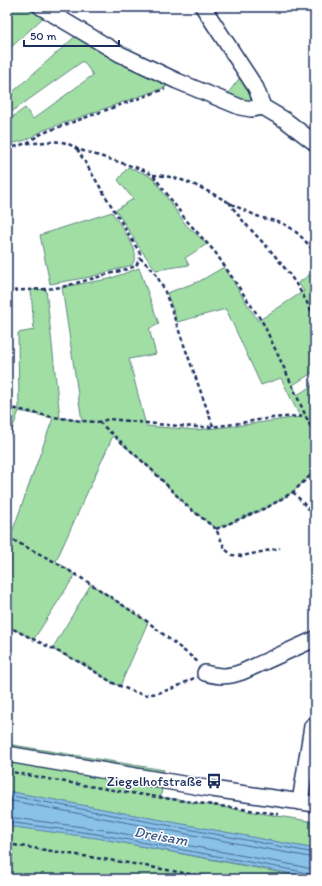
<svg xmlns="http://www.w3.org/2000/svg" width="322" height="886" viewBox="0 0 322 886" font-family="Itim,sans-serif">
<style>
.green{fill:#a1dea4;stroke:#5e8681}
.water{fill:#89c1e7;stroke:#5d87b0}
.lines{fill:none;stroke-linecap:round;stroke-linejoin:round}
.shore{stroke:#476995;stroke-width:1}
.minor-casing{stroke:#1b2f5e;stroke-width:18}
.path{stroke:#1b2f5e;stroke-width:2.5;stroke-dasharray:4 3;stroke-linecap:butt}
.minor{stroke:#fff;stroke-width:15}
.labels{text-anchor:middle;stroke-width:3;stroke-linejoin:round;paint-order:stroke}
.poi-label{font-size:14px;fill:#1b2f5e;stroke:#fff;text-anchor:end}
.water-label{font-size:15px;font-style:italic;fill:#3c5b87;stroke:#fff}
</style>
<rect width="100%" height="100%" fill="#fff"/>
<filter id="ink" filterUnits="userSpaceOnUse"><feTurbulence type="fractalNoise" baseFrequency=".025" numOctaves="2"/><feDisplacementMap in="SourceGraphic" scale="8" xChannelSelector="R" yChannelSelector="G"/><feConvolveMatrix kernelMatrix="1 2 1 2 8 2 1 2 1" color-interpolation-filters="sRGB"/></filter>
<g filter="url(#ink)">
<g class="green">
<polygon points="16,7 33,7 46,15 7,51 7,15"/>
<polygon points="78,34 166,81 166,87 44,130 26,140 7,145 7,121 25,108 33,119 93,75 83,61 7,115 7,97"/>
<polygon points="241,76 249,91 251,99 248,102 226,96"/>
<polygon points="128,167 146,174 154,179 186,225 207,244 185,258 189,265 156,270 141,250 116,210 133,199 118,180"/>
<path d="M 112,212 C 118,222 133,242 135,253 C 136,257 134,261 132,265 L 90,277 L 50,284 L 40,235 Z"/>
<polygon points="224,267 258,321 304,291 298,283 315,271 315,371 293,385 297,395 315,384 315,471 293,492 268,507 216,529 187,506 152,470 113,436 56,561 75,575 34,639 7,626 7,537 10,538 53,418 19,411 7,443 7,407 19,410 18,333 34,330 31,290 46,289 60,418 82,421 62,287 109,279 139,268 159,324 149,329 156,354 129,359 146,426 197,430 243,425 300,417 281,378 261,385 226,309 177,322 167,293 200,281"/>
<polygon points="91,584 148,622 120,686 113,683 83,664 52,649"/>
<polygon points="7,744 164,770 161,797 315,822 315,849 7,791"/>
<polygon points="7,826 97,838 315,879 7,879"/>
</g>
<polygon class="water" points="7,791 315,849 315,878 97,838 7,826"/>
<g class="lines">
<g class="shore">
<polyline points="7,795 315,853"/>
<polyline points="7,800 315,858"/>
<polyline points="7,817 98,829 299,866 311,869 315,871"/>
<polyline points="7,822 97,834 298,871 310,874 313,879"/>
</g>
<g class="minor-casing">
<g id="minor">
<polyline points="41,7 120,54 177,81 240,107 251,109 263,107"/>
<polyline points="203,7 256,88 263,107"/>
<polyline points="263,107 285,120 315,143"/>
<path d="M 205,673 C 220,677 228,677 242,672 L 315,639"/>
<polyline points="7,754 212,789 315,804"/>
<polyline points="300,802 312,726"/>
</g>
</g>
<g class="path">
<path d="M 27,143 C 46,144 60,136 77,149 L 141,169 L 153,175 L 186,220 L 215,252 L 263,323 L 292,385 L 315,437"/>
<polyline points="7,149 27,143 39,135 48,131 165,89"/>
<polyline points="77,149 140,253 140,258 154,271 164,289 213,426"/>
<path d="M 153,175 C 192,176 222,202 257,216 C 267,220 280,221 289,227 C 299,233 307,243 315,252"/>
<path d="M 229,202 C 244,226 266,243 283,266 C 296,282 306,300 315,318"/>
<polyline points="7,291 46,289 62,287 127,269 136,266 140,258"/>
<path d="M 7,407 L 53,417 L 82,421 L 99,422 L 109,419 C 138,422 170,426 200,427 C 235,427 271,414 306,417"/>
<polyline points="99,422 152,470 187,506 216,529 225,549 232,555 242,556 280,548"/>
<polyline points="293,492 315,516"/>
<polyline points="216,529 268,507 293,492 315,471"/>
<polyline points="7,537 55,562 91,584 148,622 198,662"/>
<polyline points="7,626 83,664 113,683 134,692 145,695 158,693 174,688 194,678"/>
<path d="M 7,771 C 97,789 188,802 279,814"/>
<polyline points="7,844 128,863 217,879"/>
</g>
<use href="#minor" class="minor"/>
</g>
</g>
<defs>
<g id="bus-bare" transform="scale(1.2)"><path d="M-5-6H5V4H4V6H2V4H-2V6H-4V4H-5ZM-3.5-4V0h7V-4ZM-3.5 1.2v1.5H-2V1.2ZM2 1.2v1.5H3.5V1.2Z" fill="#1b2f5e" stroke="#fff" stroke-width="2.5" paint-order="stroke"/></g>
</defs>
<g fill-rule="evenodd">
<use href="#bus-bare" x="214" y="781"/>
</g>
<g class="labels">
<g class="poi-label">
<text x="202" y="786">Ziegelhofstraße</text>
</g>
<g class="water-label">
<text transform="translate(161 836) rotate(10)" y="5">Dreisam</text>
</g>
</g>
<rect width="322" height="886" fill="none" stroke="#fff" stroke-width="24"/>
<rect x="12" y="12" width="298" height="862" fill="none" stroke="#1b2f5e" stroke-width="1.5" filter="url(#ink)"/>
<path d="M24 40v6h95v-6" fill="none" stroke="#1b2f5e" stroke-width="2"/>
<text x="30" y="40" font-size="12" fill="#1b2f5e" stroke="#ffffff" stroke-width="3" paint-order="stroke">50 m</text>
</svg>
